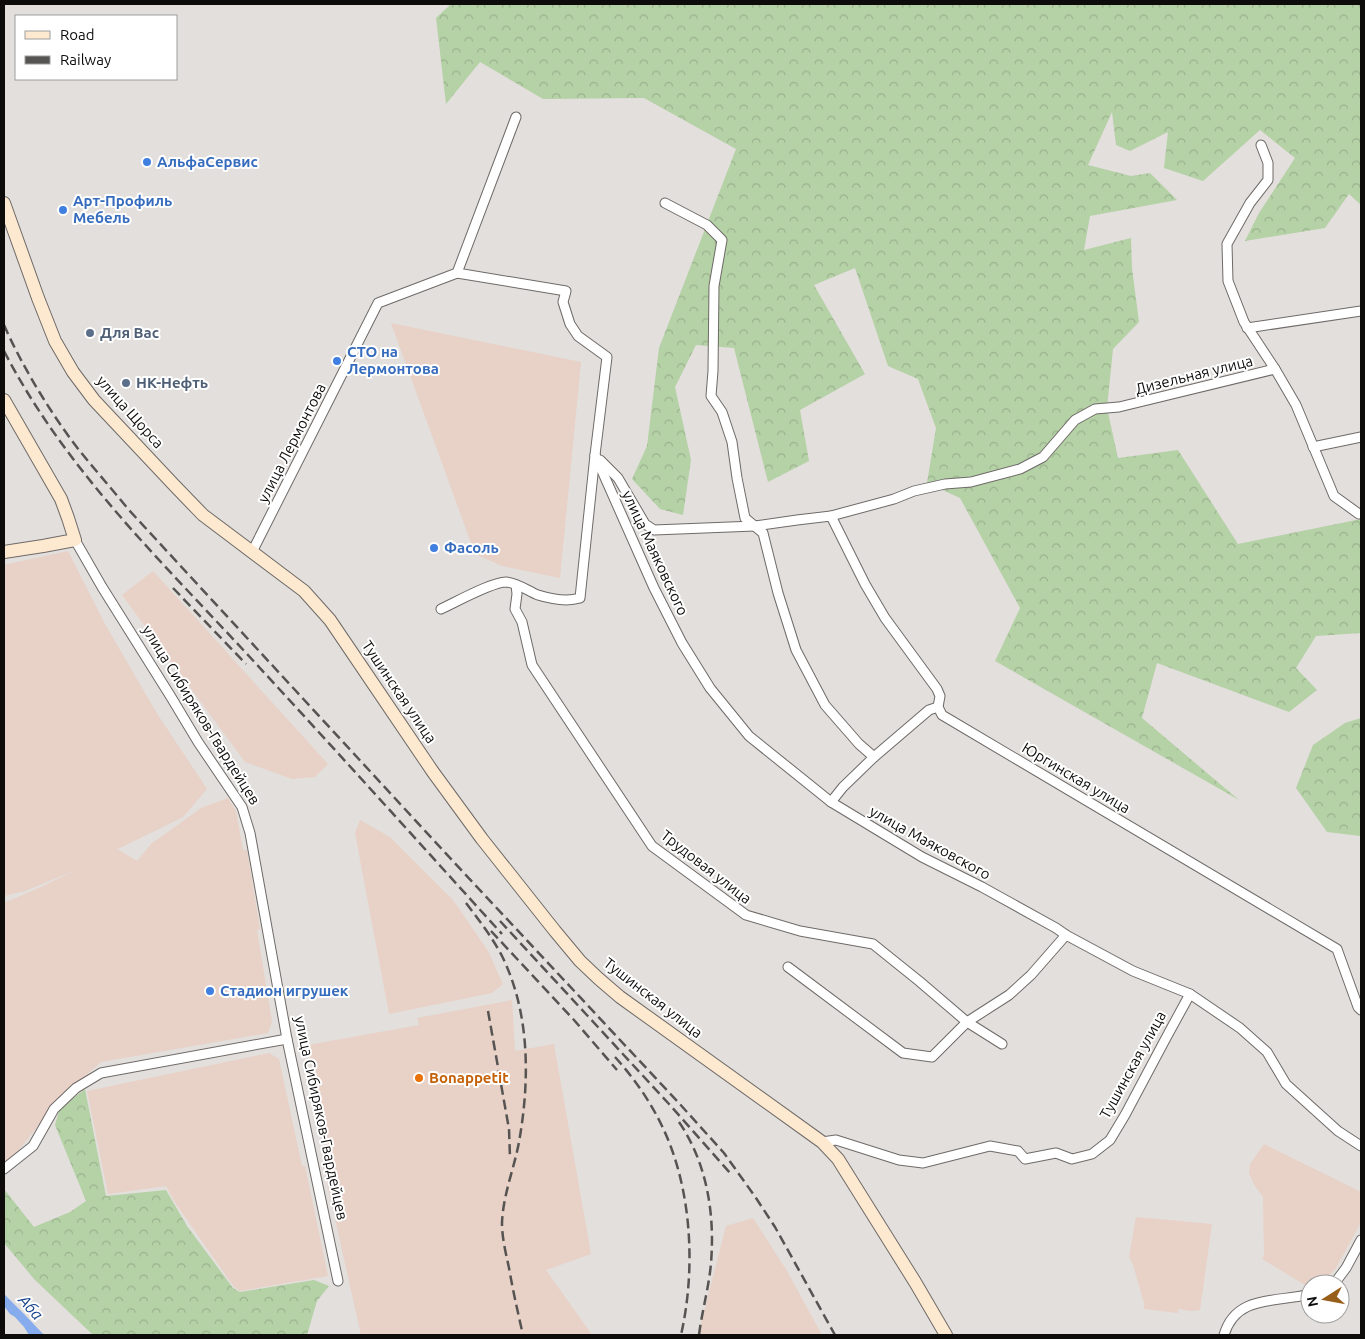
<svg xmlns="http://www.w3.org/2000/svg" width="1365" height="1339" viewBox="0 0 1365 1339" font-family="Ubuntu,sans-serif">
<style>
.industrial{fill:#e8d1c6}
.forest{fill:url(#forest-crowns)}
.water{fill:#86acee}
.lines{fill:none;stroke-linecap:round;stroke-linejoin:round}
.street-casing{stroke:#6e6a68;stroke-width:11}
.secondary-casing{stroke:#6e6a68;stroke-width:14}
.street{stroke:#fff;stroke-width:9}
.secondary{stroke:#fde9d0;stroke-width:12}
.rail{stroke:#565452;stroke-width:2.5;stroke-dasharray:10 5;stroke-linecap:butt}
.shop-dot{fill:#3f7fe0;stroke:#fff;stroke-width:2}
.service-dot{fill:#5c6f8a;stroke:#fff;stroke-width:2}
.food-dot{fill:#e8710a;stroke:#fff;stroke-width:2}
.labels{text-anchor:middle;stroke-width:4;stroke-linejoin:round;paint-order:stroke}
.shop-label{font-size:15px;font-weight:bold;fill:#366cbe;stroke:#fff;text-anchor:start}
.service-label{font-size:15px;font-weight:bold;fill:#4e5e75;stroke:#fff;text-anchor:start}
.street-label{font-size:15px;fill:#0d0c0b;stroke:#fff}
.food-label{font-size:15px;font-weight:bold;fill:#c56008;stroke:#fff;text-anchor:start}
.water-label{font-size:16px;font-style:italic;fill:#15418c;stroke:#fff}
</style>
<defs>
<pattern id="forest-crowns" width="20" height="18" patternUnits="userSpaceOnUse" patternTransform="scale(1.25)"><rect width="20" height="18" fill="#b5d1a6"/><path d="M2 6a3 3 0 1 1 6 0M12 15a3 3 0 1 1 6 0" fill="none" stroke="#9ab28e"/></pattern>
</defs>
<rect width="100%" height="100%" fill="#e3dfdc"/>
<g class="industrial">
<polygon points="391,323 581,362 560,578 502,566 475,554"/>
<polygon points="68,551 105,624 156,712 207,789 183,817 116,850 119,850 137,861 151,844 201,808 228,798 236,811 243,850 247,850 260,929 257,930 272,1022 268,1033 101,1062 59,1099 11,1160 4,1165 4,903 41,887 78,869 25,891 4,896 4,565"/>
<polygon points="153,571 328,764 315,777 292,779 245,762 122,595"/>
<polygon points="360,820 390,837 453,900 488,951 503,984 492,993 389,1014 355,833"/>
<polygon points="512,1000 515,1051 554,1044 591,1254 546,1270 592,1335 361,1335 322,1161 329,1158 308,1045 419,1025 417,1018"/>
<polygon points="269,1053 279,1059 302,1166 305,1166 328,1276 240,1291 234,1287 176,1204 166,1186 108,1194 87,1091"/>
<polygon points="1264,1144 1361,1192 1361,1222 1336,1268 1323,1282 1318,1284 1305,1285 1262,1259 1264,1256 1263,1197 1255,1186 1249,1173 1250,1164"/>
<polygon points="1136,1217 1212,1224 1200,1310 1191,1311 1178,1309 1178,1313 1144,1309 1144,1303 1133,1265 1129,1256"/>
<polygon points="753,1218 787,1271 822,1335 698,1335 726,1226"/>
</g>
<g class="forest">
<polygon points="451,4 1361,4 1361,205 1349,194 1325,228 1245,241 1259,213 1295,158 1260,130 1203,181 1164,168 1168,132 1130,151 1116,145 1112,112 1088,165 1131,176 1150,173 1177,200 1090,216 1084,250 1131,238 1132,268 1139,322 1113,349 1107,408 1118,458 1178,450 1238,544 1361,519 1361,633 1316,636 1296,668 1317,690 1289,712 1157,663 1142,718 1239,800 995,661 1020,608 960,498 927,483 936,428 918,379 888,366 855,268 814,285 865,374 800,410 809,461 768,482 734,348 696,345 675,387 691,460 683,515 660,509 632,479 647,446 659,348 736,149 644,98 543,99 480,62 446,104 436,18"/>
<polygon points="1361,718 1361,836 1327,832 1296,788 1313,745 1345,723"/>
<polygon points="85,1089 106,1196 166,1190 187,1226 233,1288 240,1292 314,1280 329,1286 317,1301 307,1335 93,1335 34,1279 4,1243 4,1189 34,1227 70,1212 86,1201 55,1125 60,1108"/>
</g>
<polygon class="water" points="4,1294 25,1315 44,1335 29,1335 24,1327 15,1317 10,1314 4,1306"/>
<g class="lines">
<g class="street-casing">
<g id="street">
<polyline points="1261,145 1268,163 1268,180 1250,203 1227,244 1228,281 1244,322 1275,369 1296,405 1334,496 1359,514 1361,514"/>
<polyline points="665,203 707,225 722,240 714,286 713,371 711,396 722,412 732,442 737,478 745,518 763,533 778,593 796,650 825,705 859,744 874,757 843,787 831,802"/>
<polyline points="1247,328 1361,311"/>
<polyline points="1313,447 1361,437"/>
<polyline points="595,455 654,588 682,643 710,688 749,736 831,802 922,857 982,887 1056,928 1066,935 1133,971 1190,994 1240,1028 1267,1052 1286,1084 1338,1131 1361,1146"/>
<polyline points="600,460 618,478 645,524 654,530 755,526 797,520 831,516 894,499 914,491 945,484 971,482 1020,469 1043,457 1075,420 1095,409 1119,407 1275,369"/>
<polyline points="831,516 865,584 885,618 937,689 940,696 938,707 942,715 1337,949 1358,1007 1361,1010"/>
<polyline points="75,540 102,587 171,697 198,742 242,807 250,833 287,1039 338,1281"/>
<polyline points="252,552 378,303 457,273 516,117"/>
<polyline points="516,585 517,594 515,609 522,622 532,665 652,846 746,915 800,931 873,944 919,981 967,1022 1002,1044"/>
<path d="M 441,609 C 456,602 492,582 506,582 C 518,583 528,591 538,595 C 551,599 567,602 580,598 L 595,455 L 607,357 L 578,336 L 570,324 L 563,302 L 566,291 L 457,273"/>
<polyline points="874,757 929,710 938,707"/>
<polyline points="788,967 903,1053 932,1057 967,1022 1009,995 1031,975 1066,935"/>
<polyline points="822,1142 836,1140 899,1160 923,1163 990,1146 1018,1151 1025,1159 1056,1153 1072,1159 1092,1154 1110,1140 1125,1115 1166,1038 1190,994"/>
<polyline points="4,1169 33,1146 54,1109 76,1088 101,1073 287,1039"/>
<polyline points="1334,1284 1346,1268 1361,1240"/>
<path d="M 1224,1335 C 1236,1294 1277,1303 1310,1294"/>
</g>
</g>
<g class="secondary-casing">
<g id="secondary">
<polyline points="4,203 38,298 55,341 73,372 94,400 174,485 203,515 304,591 330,620 433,772 482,839 555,931 580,961 599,979 620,997 822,1142 838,1159 915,1282 946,1335"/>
<polyline points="4,400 61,499 68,518 75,540 43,546 4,552"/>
</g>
</g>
<use href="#street" class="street"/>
<use href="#secondary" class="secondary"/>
<g class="rail">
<path d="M 4,325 C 22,366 51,414 79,450 C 95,470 112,489 128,509 L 463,872 L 678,1102 L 724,1153 L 756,1198 L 775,1227 L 835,1335"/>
<path d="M 4,351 C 62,463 149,549 234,640 C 324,737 413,836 502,934"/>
<polyline points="173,588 246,664"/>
<path d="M 466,903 C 479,920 492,937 502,956 C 530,1013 530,1080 519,1142 C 514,1169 503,1195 502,1223 C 502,1238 506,1254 509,1268 C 513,1291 518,1313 523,1335"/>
<polyline points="500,921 669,1104 731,1174"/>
<polyline points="491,931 574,1020 617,1070"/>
<polyline points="488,1011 509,1129 510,1158"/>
<path d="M 615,1057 C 634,1078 650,1101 662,1126 C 692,1188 696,1269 681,1335"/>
<path d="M 679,1122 C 707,1163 715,1214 711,1263 C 709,1287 702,1311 699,1335"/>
</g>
</g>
<g class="shop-dot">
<circle cx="147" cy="162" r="5"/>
<circle cx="63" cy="210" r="5"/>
<circle cx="337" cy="361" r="5"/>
<circle cx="434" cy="548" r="5"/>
<circle cx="210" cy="991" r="5"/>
</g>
<g class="service-dot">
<circle cx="90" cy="333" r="5"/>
<circle cx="126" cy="383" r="5"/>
</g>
<circle class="food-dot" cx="419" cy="1078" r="5"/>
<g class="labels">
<g class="shop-label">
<text x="157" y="167">АльфаСервис</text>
<text x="73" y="206">Арт-Профиль<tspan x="73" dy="17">Мебель</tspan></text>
<text x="347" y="357">СТО на<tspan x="347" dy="17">Лермонтова</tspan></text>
<text x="444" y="553">Фасоль</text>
<text x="220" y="996">Стадион игрушек</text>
</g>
<g class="service-label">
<text x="100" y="338">Для Вас</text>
<text x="136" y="388">НК-Нефть</text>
</g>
<g class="street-label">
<text transform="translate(1194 375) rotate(-14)" y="5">Дизельная улица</text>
<text transform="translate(130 412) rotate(48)" y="5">улица Щорса</text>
<text transform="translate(292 443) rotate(-63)" y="5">улица Лермонтова</text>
<text transform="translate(655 553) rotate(65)" y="5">улица Маяковского</text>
<text transform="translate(399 692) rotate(56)" y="5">Тушинская улица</text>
<text transform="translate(201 715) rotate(58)" y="5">улица Сибиряков-Гвардейцев</text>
<text transform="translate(1076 778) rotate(31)" y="5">Юргинская улица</text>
<text transform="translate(930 843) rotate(29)" y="5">улица Маяковского</text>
<text transform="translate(706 867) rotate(38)" y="5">Трудовая улица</text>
<text transform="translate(653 998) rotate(38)" y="5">Тушинская улица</text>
<text transform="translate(1133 1065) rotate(-61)" y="5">Тушинская улица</text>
<text transform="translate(321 1118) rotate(78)" y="5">улица Сибиряков-Гвардейцев</text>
</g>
<g class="food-label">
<text x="429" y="1083">Bonappetit</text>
</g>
<g class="water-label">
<text transform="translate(31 1307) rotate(48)" y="6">Аба</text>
</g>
</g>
<rect width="1365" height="1339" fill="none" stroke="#0d0c0b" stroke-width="10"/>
<rect x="15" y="15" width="162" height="65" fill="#ffffff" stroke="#9e9e9d"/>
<rect x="25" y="31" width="25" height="8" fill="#fde9d0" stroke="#9e9e9d"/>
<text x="60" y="40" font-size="15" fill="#0d0c0b">Road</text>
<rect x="25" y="56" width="25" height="8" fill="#565452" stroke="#9e9e9d"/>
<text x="60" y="65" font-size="15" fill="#0d0c0b">Railway</text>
<g transform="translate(1325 1299) rotate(259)"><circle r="24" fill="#ffffff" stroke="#9e9e9d"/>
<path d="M0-4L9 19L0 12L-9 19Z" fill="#985f1b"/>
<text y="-8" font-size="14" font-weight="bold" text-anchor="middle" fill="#0d0c0b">N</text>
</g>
</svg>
